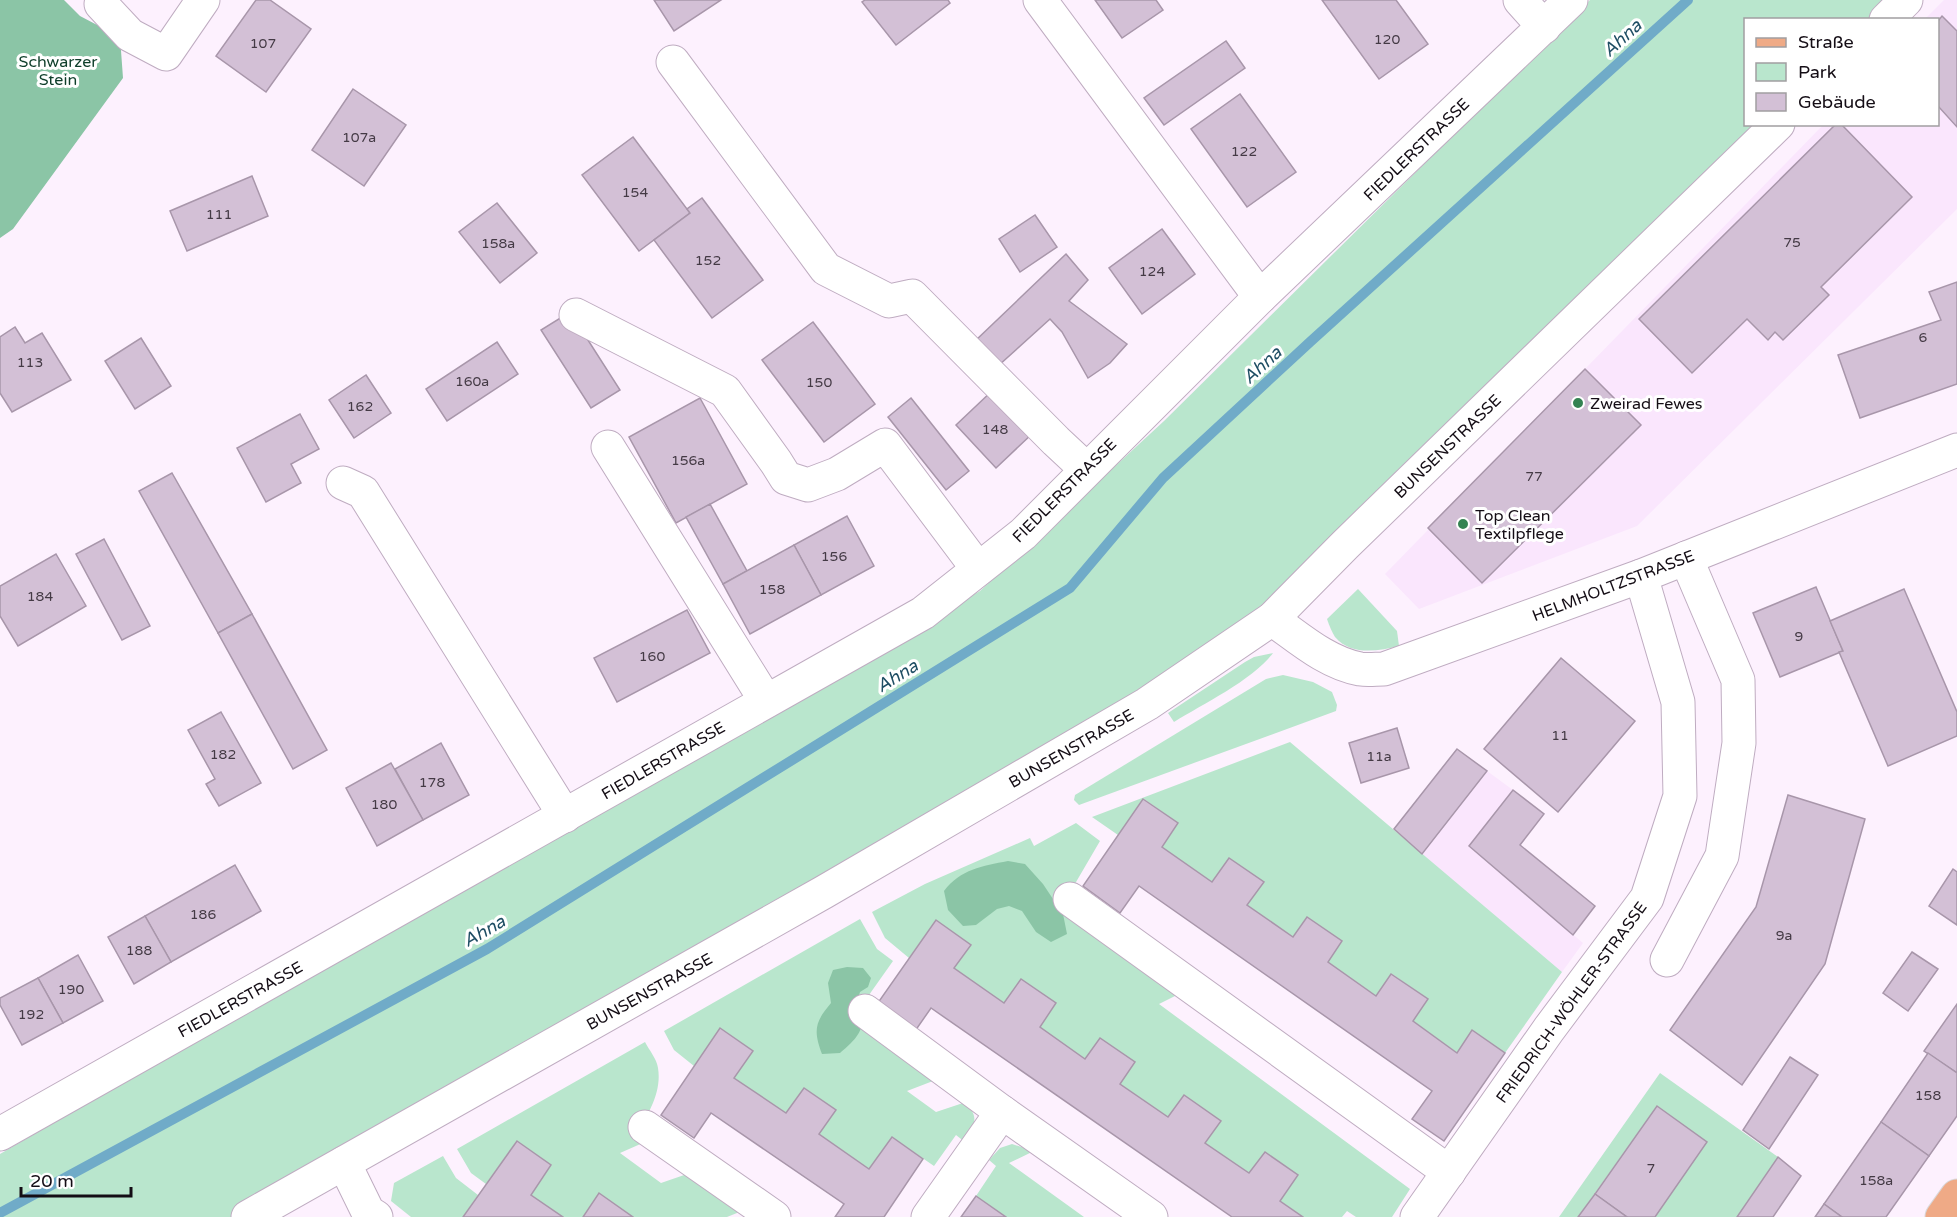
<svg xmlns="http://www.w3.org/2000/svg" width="1957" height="1217" viewBox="0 0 1957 1217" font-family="'Varela Round',sans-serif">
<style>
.built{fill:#fae6fd}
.green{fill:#b9e6cd}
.forest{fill:#8bc5a6}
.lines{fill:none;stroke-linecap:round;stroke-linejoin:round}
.stream{stroke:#70abc8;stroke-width:10}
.building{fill:#d3c0d6;stroke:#a896aa;stroke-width:1.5}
.minor-casing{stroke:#bfacc1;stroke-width:35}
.major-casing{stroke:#d9d8da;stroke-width:35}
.minor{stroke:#fff;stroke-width:33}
.major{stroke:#efaa86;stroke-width:33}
.poi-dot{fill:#348352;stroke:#fff;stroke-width:2}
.labels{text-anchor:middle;stroke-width:6;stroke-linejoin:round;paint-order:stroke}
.number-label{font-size:14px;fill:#443a45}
.park-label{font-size:16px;fill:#0e3e2a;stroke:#fff}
.street-label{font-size:16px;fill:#140d15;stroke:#fff}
.poi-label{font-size:16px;fill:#140d15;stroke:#fff;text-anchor:start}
.water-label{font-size:18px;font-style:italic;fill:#1f4e64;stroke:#fff}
</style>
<rect width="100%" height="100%" fill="#fdf1fe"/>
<g class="built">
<polygon points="1944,0 1957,0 1957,209 1637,526 1419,609 1385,574 1823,125 1938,124 1938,20 1925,19"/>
<polygon points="1487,771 1513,790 1469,846 1583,943 1562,972 1422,854"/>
</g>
<g class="green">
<polygon points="1590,0 1891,0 1871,19 1746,20 1746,124 1763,125 1346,528 1220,643 1114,712 232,1217 0,1217 0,1154 445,895 980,591 1164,421"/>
<path d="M 1358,589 L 1397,631 L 1399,646 C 1378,651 1351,656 1335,637 C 1332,632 1329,625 1327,619 Z"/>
<path d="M 1273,653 C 1253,680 1203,704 1174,722 L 1168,713 L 1245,662 L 1254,657 Z"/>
<polygon points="1283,675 1313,682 1332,692 1337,705 1336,711 1079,805 1074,800 1075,795 1266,679"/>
<polygon points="1290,742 1562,972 1505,1053 1472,1031 1457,1053 1413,1021 1428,999 1392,974 1376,996 1328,962 1342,941 1307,917 1293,937 1247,905 1263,882 1229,858 1212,882 1162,847 1178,823 1144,799 1118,835 1092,817"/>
<polygon points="1076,823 1100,841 1062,906 1181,993 1159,1004 1410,1189 1392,1217 1356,1217 1347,1211 1342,1217 1303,1217 1280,1201 1298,1175 1265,1152 1249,1173 1205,1143 1220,1121 1184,1095 1168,1117 1120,1084 1135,1062 1085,1059 1040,1027 1056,1003 1004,1003 954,968 971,945 936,920 909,958 885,938 872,912 925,884 1030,838 1034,846"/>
<path d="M 860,919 L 877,949 L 893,961 L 852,1019 L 933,1081 L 907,1091 L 936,1112 L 963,1103 C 982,1115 973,1126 966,1143 L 956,1135 L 934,1166 L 892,1137 L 869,1169 L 819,1134 L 836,1110 L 804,1088 L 786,1113 L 734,1078 L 753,1051 L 720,1029 L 694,1066 L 674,1050 L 664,1031 Z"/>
<path d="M 645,1042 C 649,1050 657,1059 658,1068 C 662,1092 648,1115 636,1134 L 645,1142 L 620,1153 L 661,1183 L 690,1173 L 742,1211 L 727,1217 L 633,1217 L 599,1193 L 583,1217 L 563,1217 L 531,1195 L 551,1165 L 517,1141 L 486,1184 L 471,1173 L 457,1149 Z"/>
<polygon points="1660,1073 1778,1157 1737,1217 1655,1217 1707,1142 1657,1106 1578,1217 1559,1217"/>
<polygon points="1012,1144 1034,1151 1009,1163 1084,1217 1006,1217 976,1196 996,1166 989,1160 1000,1148"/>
<polygon points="443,1156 456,1178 478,1195 463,1217 411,1217 391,1201 394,1183"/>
</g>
<g class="forest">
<polygon points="0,0 64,0 80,16 120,37 123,78 13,229 0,238"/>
<path d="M 1008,861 L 1025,864 L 1043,884 L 1063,914 L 1067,934 L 1051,942 L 1036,932 L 1022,911 L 1009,906 L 997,909 L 976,925 L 963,926 L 948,910 L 944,891 C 961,869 982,866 1008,861 Z"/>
<path d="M 847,967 L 863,968 L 871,978 L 868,987 L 860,992 C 855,1007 861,1007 862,1020 C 863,1034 849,1045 840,1053 L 822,1054 C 813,1030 815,1022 831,1003 L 828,983 L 833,970 Z"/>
</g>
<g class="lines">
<polyline class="stream" points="0,1213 487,949 1070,588 1163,478 1310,342 1688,0"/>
</g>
<g class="building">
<polygon points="256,0 270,0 311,29 266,92 216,56"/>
<polygon points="654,0 721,0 674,31"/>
<polygon points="865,0 948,0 950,3 896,45 862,2"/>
<polygon points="1095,0 1156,0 1163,10 1122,38"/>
<polygon points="1322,0 1396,0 1428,44 1379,79"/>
<polygon points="1942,16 1957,31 1957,127 1938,106 1938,21"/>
<polygon points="1226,41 1245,68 1164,125 1144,98"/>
<polygon points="353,89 406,125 364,186 312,150"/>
<polygon points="1240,94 1296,172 1247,207 1191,129"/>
<polygon points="1836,124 1841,124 1912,197 1821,287 1829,295 1783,340 1775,332 1768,340 1747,319 1692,373 1639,319"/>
<polygon points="633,137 690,213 639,251 582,175"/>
<polygon points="252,176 268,216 187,251 170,211"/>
<polygon points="702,198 763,280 712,318 654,240 690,213 687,209"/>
<polygon points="497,203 537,253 500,283 459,232"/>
<polygon points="1035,215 1057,247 1020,272 999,239"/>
<polygon points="1162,229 1195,274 1142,314 1109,268"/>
<polygon points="1066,254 1088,280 1069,301 1127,344 1110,363 1088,378 1062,332 1050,319 998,366 974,342"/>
<polygon points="1957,282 1957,384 1860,418 1838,355 1941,320 1929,292"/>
<polygon points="570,312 620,390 591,408 541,330"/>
<polygon points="813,322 875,404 824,442 762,360"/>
<polygon points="15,327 25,343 42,333 71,380 12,412 0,393 0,337"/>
<polygon points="141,338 171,386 135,409 105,361"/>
<polygon points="497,342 518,374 447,421 426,389"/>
<polygon points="1585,369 1641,425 1482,583 1428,528"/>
<polygon points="366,375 391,413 354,438 329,400"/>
<polygon points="994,389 1034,432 996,468 956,425"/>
<polygon points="700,398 747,484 676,523 629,437"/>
<polygon points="911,398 969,471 946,490 888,417"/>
<polygon points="300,414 319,449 291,464 301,483 266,502 237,448"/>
<polygon points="172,473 252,614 218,633 139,491"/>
<polygon points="710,504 747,571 723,584 686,517"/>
<polygon points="847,516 874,566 821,595 794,545"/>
<polygon points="104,539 150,626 122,640 76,554"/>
<polygon points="794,545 821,595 750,634 723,584"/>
<polygon points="56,554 86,606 18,646 0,616 0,586"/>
<polygon points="1816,587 1843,651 1780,677 1753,613"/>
<polygon points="1904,589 1957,712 1957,736 1888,766 1839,652 1843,651 1830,621"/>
<polygon points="687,610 710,653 617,702 594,658"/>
<polygon points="252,614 327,750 293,769 218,633"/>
<polygon points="1561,658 1635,721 1558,812 1484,749"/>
<polygon points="221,712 261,783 219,806 206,784 215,779 188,730"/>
<polygon points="1397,728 1409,768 1361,783 1349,743"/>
<polygon points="441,743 469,795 423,820 395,769"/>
<polygon points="1457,749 1487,771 1422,854 1394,829"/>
<polygon points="391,763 423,820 377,846 346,788"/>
<polygon points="1513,790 1544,814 1520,845 1595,906 1573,935 1469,846"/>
<polygon points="1788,795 1865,819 1825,964 1742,1085 1670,1030 1756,907"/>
<polygon points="1143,799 1178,823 1162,847 1212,882 1229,858 1264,882 1247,905 1293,937 1307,917 1342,941 1328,962 1376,996 1391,974 1428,999 1413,1021 1457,1053 1472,1030 1505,1053 1444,1141 1412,1119 1432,1091 1139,886 1120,913 1083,886"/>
<polygon points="235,865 261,911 171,962 145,916"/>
<polygon points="1953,869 1957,872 1957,925 1929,906"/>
<polygon points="145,916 171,962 134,984 108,937"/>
<polygon points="936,920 971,945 954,968 1004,1003 1021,979 1056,1003 1040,1027 1085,1059 1100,1038 1135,1062 1120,1084 1168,1117 1184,1095 1221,1121 1205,1143 1249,1173 1265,1152 1298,1175 1280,1201 1303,1217 1232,1217 931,1008 913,1034 875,1007"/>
<polygon points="1912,952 1938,969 1908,1011 1883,993"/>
<polygon points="78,955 103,1001 63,1023 38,978"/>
<polygon points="38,978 63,1023 22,1045 0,1005 0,998"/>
<polygon points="1957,1004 1957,1073 1924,1051"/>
<polygon points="720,1028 753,1051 734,1078 786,1113 804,1088 836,1110 819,1134 869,1169 892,1137 923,1159 884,1217 835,1217 844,1204 711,1113 694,1138 661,1115"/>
<polygon points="1928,1053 1957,1073 1957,1116 1929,1156 1881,1122"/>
<polygon points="1790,1057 1818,1075 1769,1149 1743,1130"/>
<polygon points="1657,1106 1707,1142 1655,1217 1627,1217 1595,1194"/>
<polygon points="1881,1122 1929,1156 1886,1217 1842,1217 1824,1204"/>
<polygon points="517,1141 551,1165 531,1195 563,1217 463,1217"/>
<polygon points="1778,1157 1801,1176 1773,1217 1737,1217"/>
<polygon points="599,1193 633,1217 583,1217"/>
<polygon points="1595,1194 1627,1217 1578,1217"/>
<polygon points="976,1196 1006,1217 961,1217"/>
<polygon points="1824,1204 1842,1217 1815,1217"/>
</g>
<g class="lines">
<g class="minor-casing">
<g id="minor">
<polyline points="1040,0 1260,297"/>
<polyline points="1520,0 1544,27"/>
<polyline points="101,4 130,35 166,54 203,0"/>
<polyline points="1886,20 1906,0"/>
<polyline points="673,62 826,269 889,301 912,296 1056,441 1086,469"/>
<polyline points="576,315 725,391 776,462 786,478 808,485 837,474 885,445 978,569"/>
<polyline points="608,447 766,701"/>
<polyline points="343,483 363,492 565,816"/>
<path d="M 1272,619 C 1299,638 1327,663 1360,669 C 1368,670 1376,669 1384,669 L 1641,576 L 1957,450"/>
<polyline points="1070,899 1449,1172"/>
<polyline points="1667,960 1722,856 1739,743 1738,680 1686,558"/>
<polyline points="865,1011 1002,1112 1151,1217"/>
<polyline points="645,1127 774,1217"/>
<polyline points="0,1134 923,613 1023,534 1260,297 1571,0"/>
<polyline points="344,1163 368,1212 376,1217"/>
<polyline points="248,1217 824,892 1147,704 1272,619 1345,545 1778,124"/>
<polyline points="928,1217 1002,1112"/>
<polyline points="1417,1217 1549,1029 1647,898 1680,796 1678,702 1641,576"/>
</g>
</g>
<g class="major-casing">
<polyline id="major" points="1942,1217 1957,1196"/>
</g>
<use href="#minor" class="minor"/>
<use href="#major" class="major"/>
</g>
<g class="poi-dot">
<circle cx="1578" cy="403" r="6"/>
<circle cx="1463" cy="524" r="6"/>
</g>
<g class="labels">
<g class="number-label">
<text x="1387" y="44">120</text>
<text x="263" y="48">107</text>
<text x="359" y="142">107a</text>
<text x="1244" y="156">122</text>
<text x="635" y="197">154</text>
<text x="219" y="219">111</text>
<text x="1792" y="247">75</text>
<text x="498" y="248">158a</text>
<text x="708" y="265">152</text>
<text x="1152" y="276">124</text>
<text x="1923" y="342">6</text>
<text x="30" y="367">113</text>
<text x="472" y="386">160a</text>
<text x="819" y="387">150</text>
<text x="360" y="411">162</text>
<text x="995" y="434">148</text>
<text x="688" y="465">156a</text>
<text x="1534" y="481">77</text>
<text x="834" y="561">156</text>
<text x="772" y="594">158</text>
<text x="40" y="601">184</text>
<text x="1799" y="641">9</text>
<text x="652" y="661">160</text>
<text x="1560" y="740">11</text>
<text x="223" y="759">182</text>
<text x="1379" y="761">11a</text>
<text x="432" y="787">178</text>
<text x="384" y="809">180</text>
<text x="203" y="919">186</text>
<text x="1784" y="940">9a</text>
<text x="139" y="955">188</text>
<text x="71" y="994">190</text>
<text x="31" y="1019">192</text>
<text x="1928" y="1100">158</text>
<text x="1651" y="1173">7</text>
<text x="1876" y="1185">158a</text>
</g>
<g class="park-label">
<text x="58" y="67">Schwarzer<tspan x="58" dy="18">Stein</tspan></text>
</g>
<g class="street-label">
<text transform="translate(1416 149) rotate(-44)" y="6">FIEDLERSTRASSE</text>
<text transform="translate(1447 446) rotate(-44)" y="6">BUNSENSTRASSE</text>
<text transform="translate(1064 490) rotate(-45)" y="6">FIEDLERSTRASSE</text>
<text transform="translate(1613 585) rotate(-21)" y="6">HELMHOLTZSTRASSE</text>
<text transform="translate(1071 748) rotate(-30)" y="6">BUNSENSTRASSE</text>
<text transform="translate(663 760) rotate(-30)" y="6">FIEDLERSTRASSE</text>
<text transform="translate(649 991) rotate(-29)" y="6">BUNSENSTRASSE</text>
<text transform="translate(240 999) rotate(-29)" y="6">FIEDLERSTRASSE</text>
<text transform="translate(1571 1002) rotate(-54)" y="6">FRIEDRICH-WÖHLER-STRASSE</text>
</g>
<g class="poi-label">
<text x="1590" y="409">Zweirad Fewes</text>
<text x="1475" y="521">Top Clean<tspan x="1475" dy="18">Textilpflege</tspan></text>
</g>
<g class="water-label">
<text transform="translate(1622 38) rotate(-42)" y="6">Ahna</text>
<text transform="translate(1262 365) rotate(-42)" y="6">Ahna</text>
<text transform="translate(897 676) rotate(-32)" y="6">Ahna</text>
<text transform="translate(484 931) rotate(-30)" y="6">Ahna</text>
</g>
</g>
<rect x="1744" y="18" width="195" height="108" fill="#ffffff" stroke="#a19ea1" stroke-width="1.5"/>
<rect x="1756" y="38" width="30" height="9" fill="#efaa86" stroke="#a19ea1" stroke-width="1.5"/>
<text x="1798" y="48" font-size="18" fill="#140d15">Straße</text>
<rect x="1756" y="63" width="30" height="18" fill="#b9e6cd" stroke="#a19ea1" stroke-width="1.5"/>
<text x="1798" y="78" font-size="18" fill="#140d15">Park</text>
<rect x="1756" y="93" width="30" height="18" fill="#d3c0d6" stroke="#a19ea1" stroke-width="1.5"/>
<text x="1798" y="108" font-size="18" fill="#140d15">Gebäude</text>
<path d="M21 1187v9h110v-9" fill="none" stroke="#140d15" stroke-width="3"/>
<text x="30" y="1187" font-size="18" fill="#140d15" stroke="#ffffff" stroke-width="4.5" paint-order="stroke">20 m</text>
</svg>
